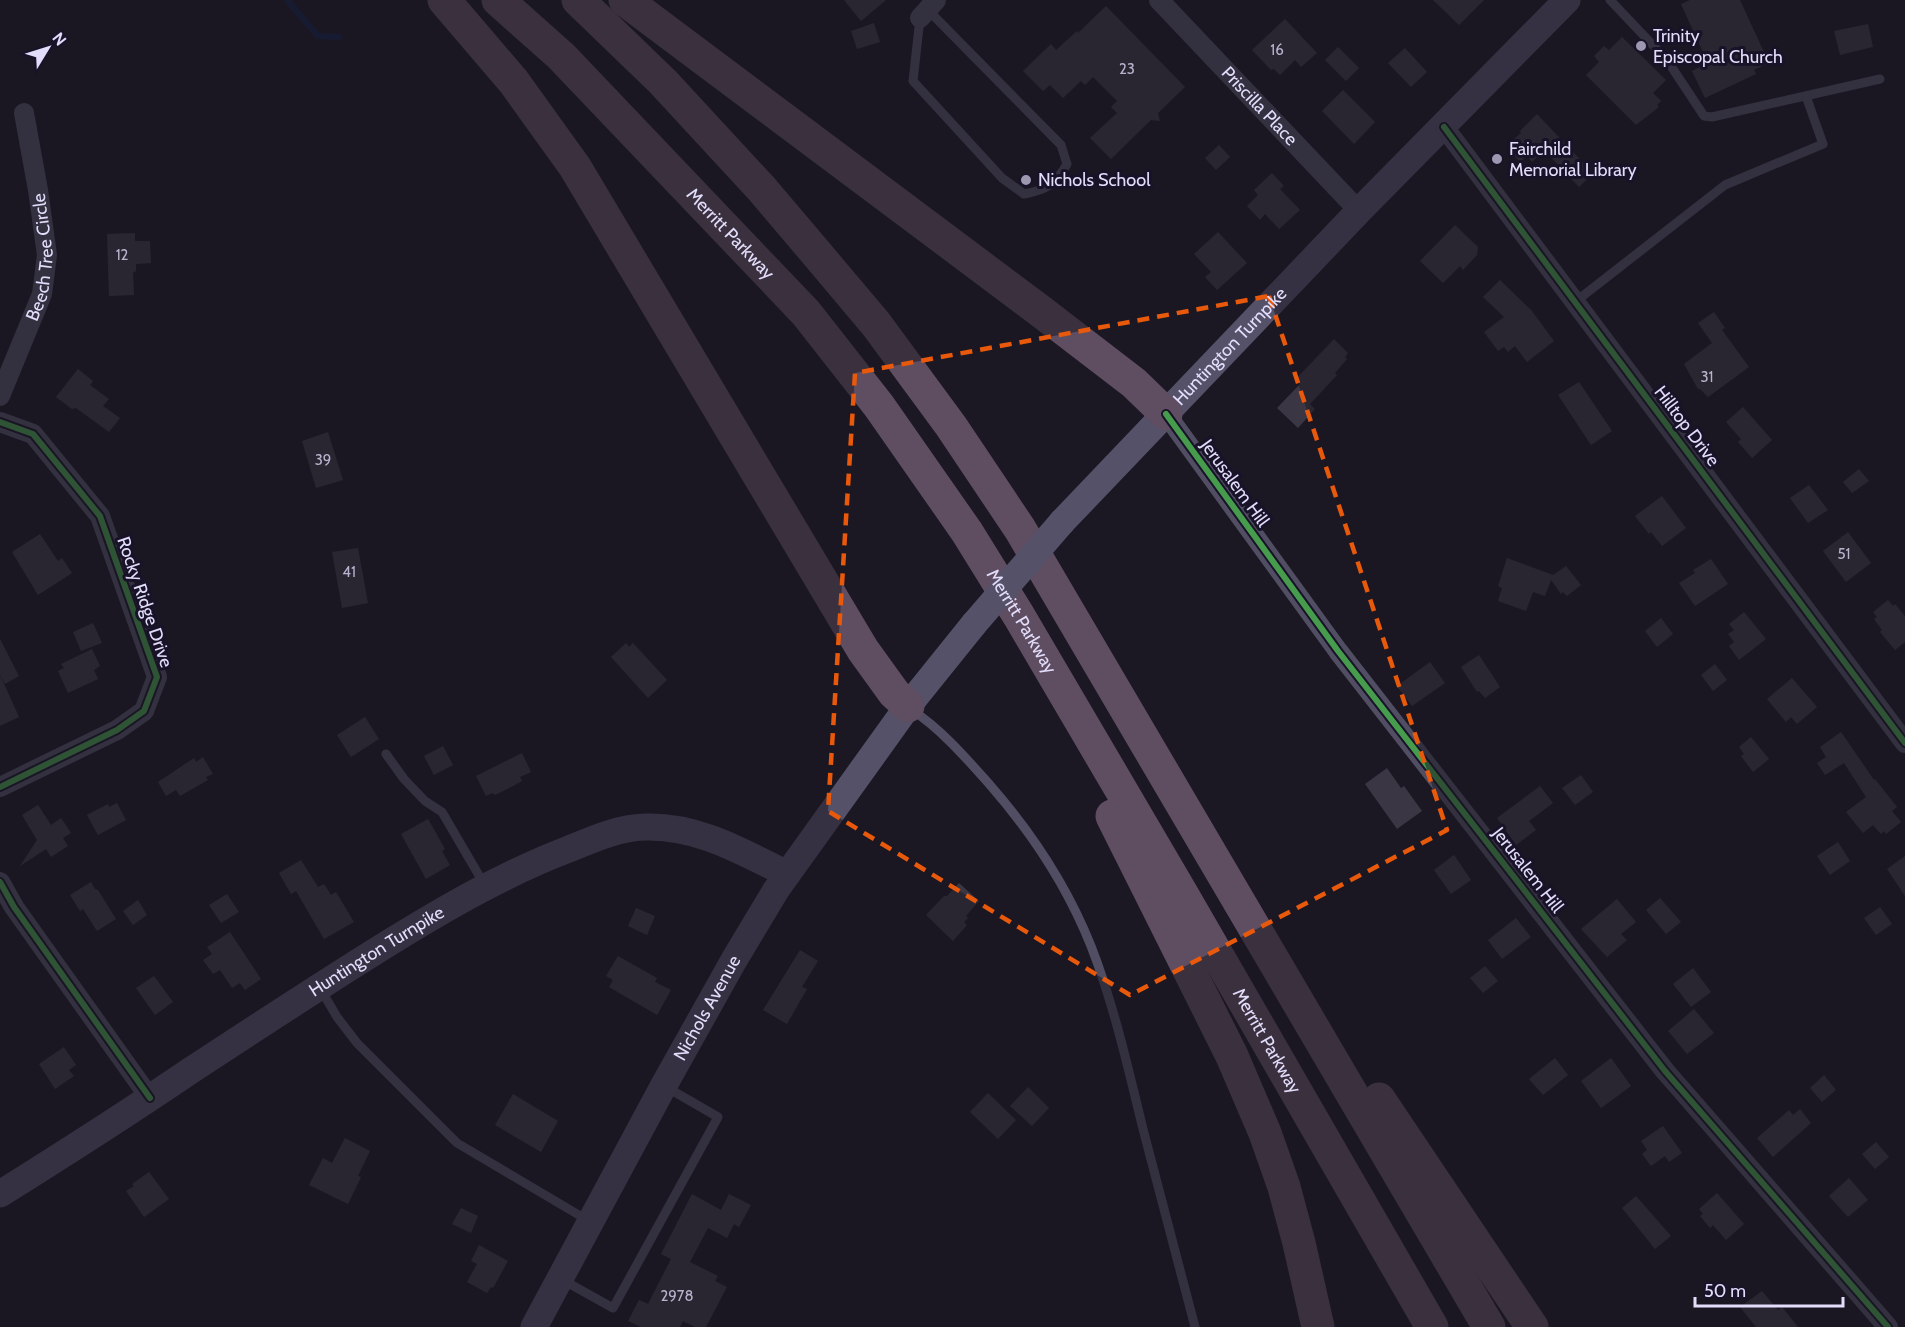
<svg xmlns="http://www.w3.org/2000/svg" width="1905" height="1327" viewBox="0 0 1905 1327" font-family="Cabin,sans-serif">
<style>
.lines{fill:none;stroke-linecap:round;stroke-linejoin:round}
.stream{stroke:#132045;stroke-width:6}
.building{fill:#3a3644}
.lane{stroke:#514e63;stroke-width:9}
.street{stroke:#514e63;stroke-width:20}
.secondary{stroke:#555169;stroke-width:27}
.highway{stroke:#5f4e61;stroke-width:33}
.secondary-bridge{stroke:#555169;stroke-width:27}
.cycleway-casing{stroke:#181328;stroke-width:10}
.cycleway{stroke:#469c4c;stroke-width:6}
.marked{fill:none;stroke:#e8590c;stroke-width:4.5;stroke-dasharray:12 8;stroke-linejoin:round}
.poi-dot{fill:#9d98b0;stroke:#181328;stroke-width:2}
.labels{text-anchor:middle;stroke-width:6;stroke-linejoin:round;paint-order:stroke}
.number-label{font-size:15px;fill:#b9b3ce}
.poi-label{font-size:18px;fill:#e3ddfc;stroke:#181328;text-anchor:start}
.street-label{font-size:18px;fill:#e3ddfc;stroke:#181328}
</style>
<rect width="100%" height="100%" fill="#1b1823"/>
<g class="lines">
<polyline class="stream" points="287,0 318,36 339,37"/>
</g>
<g class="building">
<polygon points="844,0 886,0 861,21"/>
<polygon points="1433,0 1484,0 1459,25"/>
<polygon points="1690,0 1740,0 1769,63 1754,70 1756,74 1705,98 1692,71 1708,63 1681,4"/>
<polygon points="1106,6 1185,87 1158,113 1160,121 1151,120 1111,159 1090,138 1117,113 1111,107 1117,101 1093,77 1085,85 1081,81 1063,98 1050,85 1043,91 1023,71 1051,44 1056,50 1077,31 1078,33"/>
<polygon points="1285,19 1317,53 1301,67 1295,60 1280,75 1274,69 1271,70 1252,50"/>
<polygon points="874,23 880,42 857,49 851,31"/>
<polygon points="1868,24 1873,47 1840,55 1834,31"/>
<polygon points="1622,37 1666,80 1653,93 1661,101 1657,105 1659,107 1636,125 1586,75 1599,62 1594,56 1604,46 1609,50"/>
<polygon points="1338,47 1359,68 1346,81 1325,60"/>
<polygon points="1405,48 1427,72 1411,87 1388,63"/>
<polygon points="1343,90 1375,122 1354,144 1322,111"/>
<polygon points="1537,114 1593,173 1579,187 1544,150 1532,162 1527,156 1520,162 1508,149 1515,143 1513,140 1521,133 1520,131"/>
<polygon points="1219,145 1230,157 1216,170 1205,158"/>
<polygon points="1272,173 1284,186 1280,189 1300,210 1279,229 1265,214 1260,220 1247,206 1258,195 1254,190"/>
<polygon points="1455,225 1478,247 1477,255 1463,270 1460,266 1443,283 1420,261"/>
<polygon points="1218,232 1247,263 1217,290 1205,277 1211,272 1194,254"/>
<polygon points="135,233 135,241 150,241 151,263 136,264 136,271 133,273 134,295 109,296 107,234"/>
<polygon points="1500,280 1532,311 1554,341 1527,362 1515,346 1508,352 1504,347 1498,351 1484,332 1504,317 1483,297"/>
<polygon points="1714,312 1725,328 1722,330 1749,367 1708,397 1700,389 1698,389 1684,364 1712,343 1698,323"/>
<polygon points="1334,339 1348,353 1345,357 1347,359 1335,373 1337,375 1310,404 1315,409 1298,428 1277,408 1300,384 1295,380"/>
<polygon points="78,369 93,381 90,385 109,399 103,406 120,418 109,432 76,408 72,409 56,397"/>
<polygon points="1579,382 1612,431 1591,445 1558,395"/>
<polygon points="1743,407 1772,440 1752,458 1738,442 1741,439 1726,422"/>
<polygon points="328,432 343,480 316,488 302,441"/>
<polygon points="1859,469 1869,481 1852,493 1843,482"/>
<polygon points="1809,485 1828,510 1808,523 1790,498"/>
<polygon points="1662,496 1686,528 1662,546 1651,532 1649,534 1635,516"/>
<polygon points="1848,532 1871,563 1846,582 1823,551"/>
<polygon points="40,534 58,561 62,558 72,573 38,595 12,552"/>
<polygon points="358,548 368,603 342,608 332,552"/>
<polygon points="1507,558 1553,575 1566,566 1581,585 1567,596 1563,592 1561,594 1551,580 1545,596 1533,592 1526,611 1498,601 1502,588 1498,586"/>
<polygon points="1711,559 1728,584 1695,606 1679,583 1695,573 1693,570"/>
<polygon points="1888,600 1893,606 1895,604 1905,616 1905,642 1895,650 1880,632 1882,630 1874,619 1877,617 1873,612"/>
<polygon points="1744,612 1766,639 1739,660 1729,646 1734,642 1728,634 1734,630 1729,624"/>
<polygon points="1661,618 1673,634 1657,647 1645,631"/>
<polygon points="93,623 102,643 81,651 73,632"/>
<polygon points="0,639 19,676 5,684 0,675"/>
<polygon points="626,643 629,647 633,643 667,680 648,698 611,657"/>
<polygon points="92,649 100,666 94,670 98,679 68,693 58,671 64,668 61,664"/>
<polygon points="1479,655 1500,687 1485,698 1479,691 1477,692 1461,667"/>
<polygon points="1430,662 1445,683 1412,706 1397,686"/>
<polygon points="1715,664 1727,680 1713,691 1701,675"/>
<polygon points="0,675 19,717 0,726"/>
<polygon points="1792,678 1817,707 1797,724 1791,717 1786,722 1767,699"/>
<polygon points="365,717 379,739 351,757 337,735"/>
<polygon points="1841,732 1874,780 1875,779 1897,807 1892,811 1901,822 1886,834 1884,831 1881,834 1873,825 1863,833 1846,812 1866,797 1844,763 1825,775 1817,763 1826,757 1820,747"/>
<polygon points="1751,737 1769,759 1753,772 1741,756 1744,754 1739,747"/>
<polygon points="443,746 453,765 434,775 424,756"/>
<polygon points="522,753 531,772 520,777 522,781 513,786 495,795 492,793 486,796 476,776"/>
<polygon points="203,757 213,774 206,777 208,780 180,796 176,790 166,796 158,782 194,758 196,762"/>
<polygon points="1387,768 1401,788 1404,786 1422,811 1397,829 1365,784"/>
<polygon points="1581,775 1593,792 1575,805 1562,788"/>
<polygon points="1540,786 1553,803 1529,821 1536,830 1516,845 1497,818"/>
<polygon points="117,803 126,820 98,835 87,815 108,804 109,807"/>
<polygon points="38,805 51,825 61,818 71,833 63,838 68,846 51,857 46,849 20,866 37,840 22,815"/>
<polygon points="428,819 445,849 442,851 450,865 426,879 401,834"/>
<polygon points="1838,842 1850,861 1830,875 1817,856"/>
<polygon points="1454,855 1471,880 1451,894 1434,870"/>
<polygon points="1905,856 1905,896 1887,869"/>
<polygon points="301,860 318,887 324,884 331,895 336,892 354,922 324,939 296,891 291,894 279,873"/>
<polygon points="91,882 95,889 98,890 116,919 97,931 83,909 80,911 70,895"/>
<polygon points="959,883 979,901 966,916 968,918 964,922 967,925 953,941 926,915 944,896 947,896"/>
<polygon points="227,894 239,912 221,923 209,905"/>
<polygon points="1660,898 1681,922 1666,934 1646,910"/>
<polygon points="1617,899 1636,922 1621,934 1627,940 1607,957 1581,929"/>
<polygon points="138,900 147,915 133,925 123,911"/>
<polygon points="1880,907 1892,924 1876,935 1864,918"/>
<polygon points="636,908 655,916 647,935 628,926"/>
<polygon points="1516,918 1531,937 1502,959 1488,940"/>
<polygon points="230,932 261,979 245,990 240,983 232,988 220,970 213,974 203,960 212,954 207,947"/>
<polygon points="800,950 818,961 802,987 807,989 787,1024 763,1010"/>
<polygon points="618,956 657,978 655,982 671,990 657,1015 609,987 613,980 606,976"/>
<polygon points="1485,966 1498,981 1483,993 1470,978"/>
<polygon points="1693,968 1711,992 1691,1007 1673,984"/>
<polygon points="154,976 173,1002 155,1015 136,988"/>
<polygon points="1694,1009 1714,1033 1687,1054 1668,1031"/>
<polygon points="64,1047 76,1065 69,1070 74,1076 55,1089 39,1064"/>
<polygon points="1555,1058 1568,1075 1543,1095 1529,1079"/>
<polygon points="1611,1058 1631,1086 1601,1108 1581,1081"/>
<polygon points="1824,1075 1836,1090 1822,1102 1810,1088"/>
<polygon points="1028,1087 1049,1108 1032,1126 1010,1106"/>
<polygon points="988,1093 1016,1120 998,1139 970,1112"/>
<polygon points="513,1094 558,1121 541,1152 495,1125"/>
<polygon points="1800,1109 1811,1123 1773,1157 1757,1138 1789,1110 1793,1115"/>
<polygon points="1663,1126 1682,1153 1669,1162 1665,1156 1651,1166 1642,1154 1647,1150 1641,1141"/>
<polygon points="345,1138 370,1151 358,1176 361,1177 348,1204 309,1185 323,1158 332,1163"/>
<polygon points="1876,1142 1889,1157 1875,1169 1862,1154"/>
<polygon points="149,1172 169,1199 144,1217 126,1191 134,1186 132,1184"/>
<polygon points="1849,1178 1868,1200 1848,1217 1829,1196"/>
<polygon points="1717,1193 1744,1224 1726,1240 1713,1225 1710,1228 1700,1216 1703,1214 1699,1209"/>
<polygon points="692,1194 721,1210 729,1194 751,1205 739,1227 734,1224 727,1238 708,1228 690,1262 718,1276 715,1281 727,1287 706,1327 695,1327 683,1321 680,1327 641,1327 628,1321 639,1300 648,1304 671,1259 661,1254"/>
<polygon points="1636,1196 1671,1236 1655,1249 1622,1208"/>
<polygon points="461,1208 478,1216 471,1233 452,1224"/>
<polygon points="479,1245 508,1261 493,1288 491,1287 487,1293 467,1282 477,1264 471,1261"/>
<polygon points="1762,1291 1778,1310 1782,1307 1798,1327 1756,1327 1740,1307"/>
</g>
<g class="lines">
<g class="lane">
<polyline points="1610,0 1667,60 1704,116 1712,117 1880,79"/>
<path d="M 920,18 L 913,81 L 1002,178 L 1024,194 C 1046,190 1056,184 1067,164 L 1061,145 L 927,9"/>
<polyline points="1575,302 1725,185 1823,144 1806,96"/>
<path d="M 912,710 C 942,730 966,758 990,785 C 1032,833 1067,886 1091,946 C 1114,1005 1128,1068 1143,1129 C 1160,1195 1178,1261 1195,1327"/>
<polyline points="386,754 404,779 425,801 442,812 484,884"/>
<polyline points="320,988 337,1017 357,1043 457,1143 589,1221"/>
<polyline points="561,1279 613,1308 718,1117 666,1087"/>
</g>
<g class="street">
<path id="s1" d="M 1159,0 L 1359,211"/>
<polyline points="920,18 936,0"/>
<polyline points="1444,127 1905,743"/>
<path id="s2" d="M 0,396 L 42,294 L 47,255 L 38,190 L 24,113"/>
<polyline points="1166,414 1338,651 1665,1071 1888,1327"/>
<polyline points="0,422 33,434 100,516 157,677 144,711 117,730 0,787"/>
<polyline points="0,882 14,907 150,1098"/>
</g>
<g class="secondary">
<path id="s3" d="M 1062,522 L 1359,211 L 1567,0"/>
<path id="s4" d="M 0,1194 C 64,1154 128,1113 190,1071 C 257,1027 324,983 392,941 C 449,906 506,873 569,849 C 593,839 620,827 647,827 C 699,826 742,852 787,874"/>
<path id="s5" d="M 534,1327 L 664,1085 L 734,960 L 776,890 L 908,706 L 974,624"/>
</g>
<g class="highway">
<polyline points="444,0 514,82 575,167 863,650 894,693 908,706"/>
<path id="s6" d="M 498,0 L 561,56 L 806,313 L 879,406 L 967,532 L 1019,616 L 1181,892 L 1432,1327"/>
<polyline points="578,0 663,82 761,188 817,254 876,324 951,426 1020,529 1489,1327"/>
<polyline points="625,0 1039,310 1134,383 1166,414"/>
<polyline points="1112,816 1232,1056 1265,1133 1284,1187 1299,1243 1318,1327"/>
<polyline points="1379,1099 1532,1327"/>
</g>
<polyline class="secondary-bridge" points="974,624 1062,522"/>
<g class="cycleway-casing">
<g id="cycleway">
<polyline points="1444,127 1905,743"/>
<polyline points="1166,414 1338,651 1665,1071 1888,1327"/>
<polyline points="0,422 33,434 100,516 157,677 144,711 117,730 0,787"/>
<polyline points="0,882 14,907 150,1098"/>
</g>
</g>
<use href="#cycleway" class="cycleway"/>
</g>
<path d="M0 0H1905V1327H0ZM 1269,296 L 1447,830 L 1130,995 L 828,811 L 855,373 Z" fill="#1b1823" fill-opacity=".55" fill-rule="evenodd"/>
<path class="marked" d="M 1269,296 L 1447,830 L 1130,995 L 828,811 L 855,373 Z"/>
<g class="poi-dot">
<circle cx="1641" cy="46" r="6"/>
<circle cx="1497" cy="159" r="6"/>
<circle cx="1026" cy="180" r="6"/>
</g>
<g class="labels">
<g class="number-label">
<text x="1277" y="55">16</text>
<text x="1127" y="74">23</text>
<text x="122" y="260">12</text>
<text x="1707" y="382">31</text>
<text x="323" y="465">39</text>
<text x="1844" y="559">51</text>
<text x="349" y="577">41</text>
<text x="677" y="1301">2978</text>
</g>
<g class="poi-label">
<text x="1653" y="42">Trinity<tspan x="1653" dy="21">Episcopal Church</tspan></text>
<text x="1509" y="155">Fairchild<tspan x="1509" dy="21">Memorial Library</tspan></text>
<text x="1038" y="186">Nichols School</text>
</g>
<g class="street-label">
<text dy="6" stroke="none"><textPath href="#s1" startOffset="146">Priscilla Place</textPath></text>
<text dy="6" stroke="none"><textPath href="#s6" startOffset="330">Merritt Parkway</textPath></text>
<text dy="6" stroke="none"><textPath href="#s2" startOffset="147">Beech Tree Circle</textPath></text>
<text dy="6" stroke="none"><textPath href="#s3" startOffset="243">Huntington Turnpike</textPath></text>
<text transform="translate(1687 426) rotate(53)" y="6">Hilltop Drive</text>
<text transform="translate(1235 483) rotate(54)" y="6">Jerusalem Hill</text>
<text transform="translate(145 602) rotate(71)" y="6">Rocky Ridge Drive</text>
<text dy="6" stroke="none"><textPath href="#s6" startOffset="816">Merritt Parkway</textPath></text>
<text transform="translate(1528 870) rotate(52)" y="6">Jerusalem Hill</text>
<text dy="6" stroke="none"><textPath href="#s4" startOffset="448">Huntington Turnpike</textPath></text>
<text dy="6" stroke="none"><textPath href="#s5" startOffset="363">Nichols Avenue</textPath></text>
<text dy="6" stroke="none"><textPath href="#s6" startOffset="1302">Merritt Parkway</textPath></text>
</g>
</g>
<g transform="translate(48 48) rotate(52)" stroke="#181328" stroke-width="4.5" paint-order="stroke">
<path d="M0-4.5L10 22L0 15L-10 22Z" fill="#e3ddfc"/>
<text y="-9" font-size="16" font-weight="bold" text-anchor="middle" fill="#e3ddfc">N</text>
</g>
<path d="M1695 1297v9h148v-9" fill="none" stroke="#e3ddfc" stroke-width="3"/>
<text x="1704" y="1297" font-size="18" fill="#e3ddfc" stroke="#181328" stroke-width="4.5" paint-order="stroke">50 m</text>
</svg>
